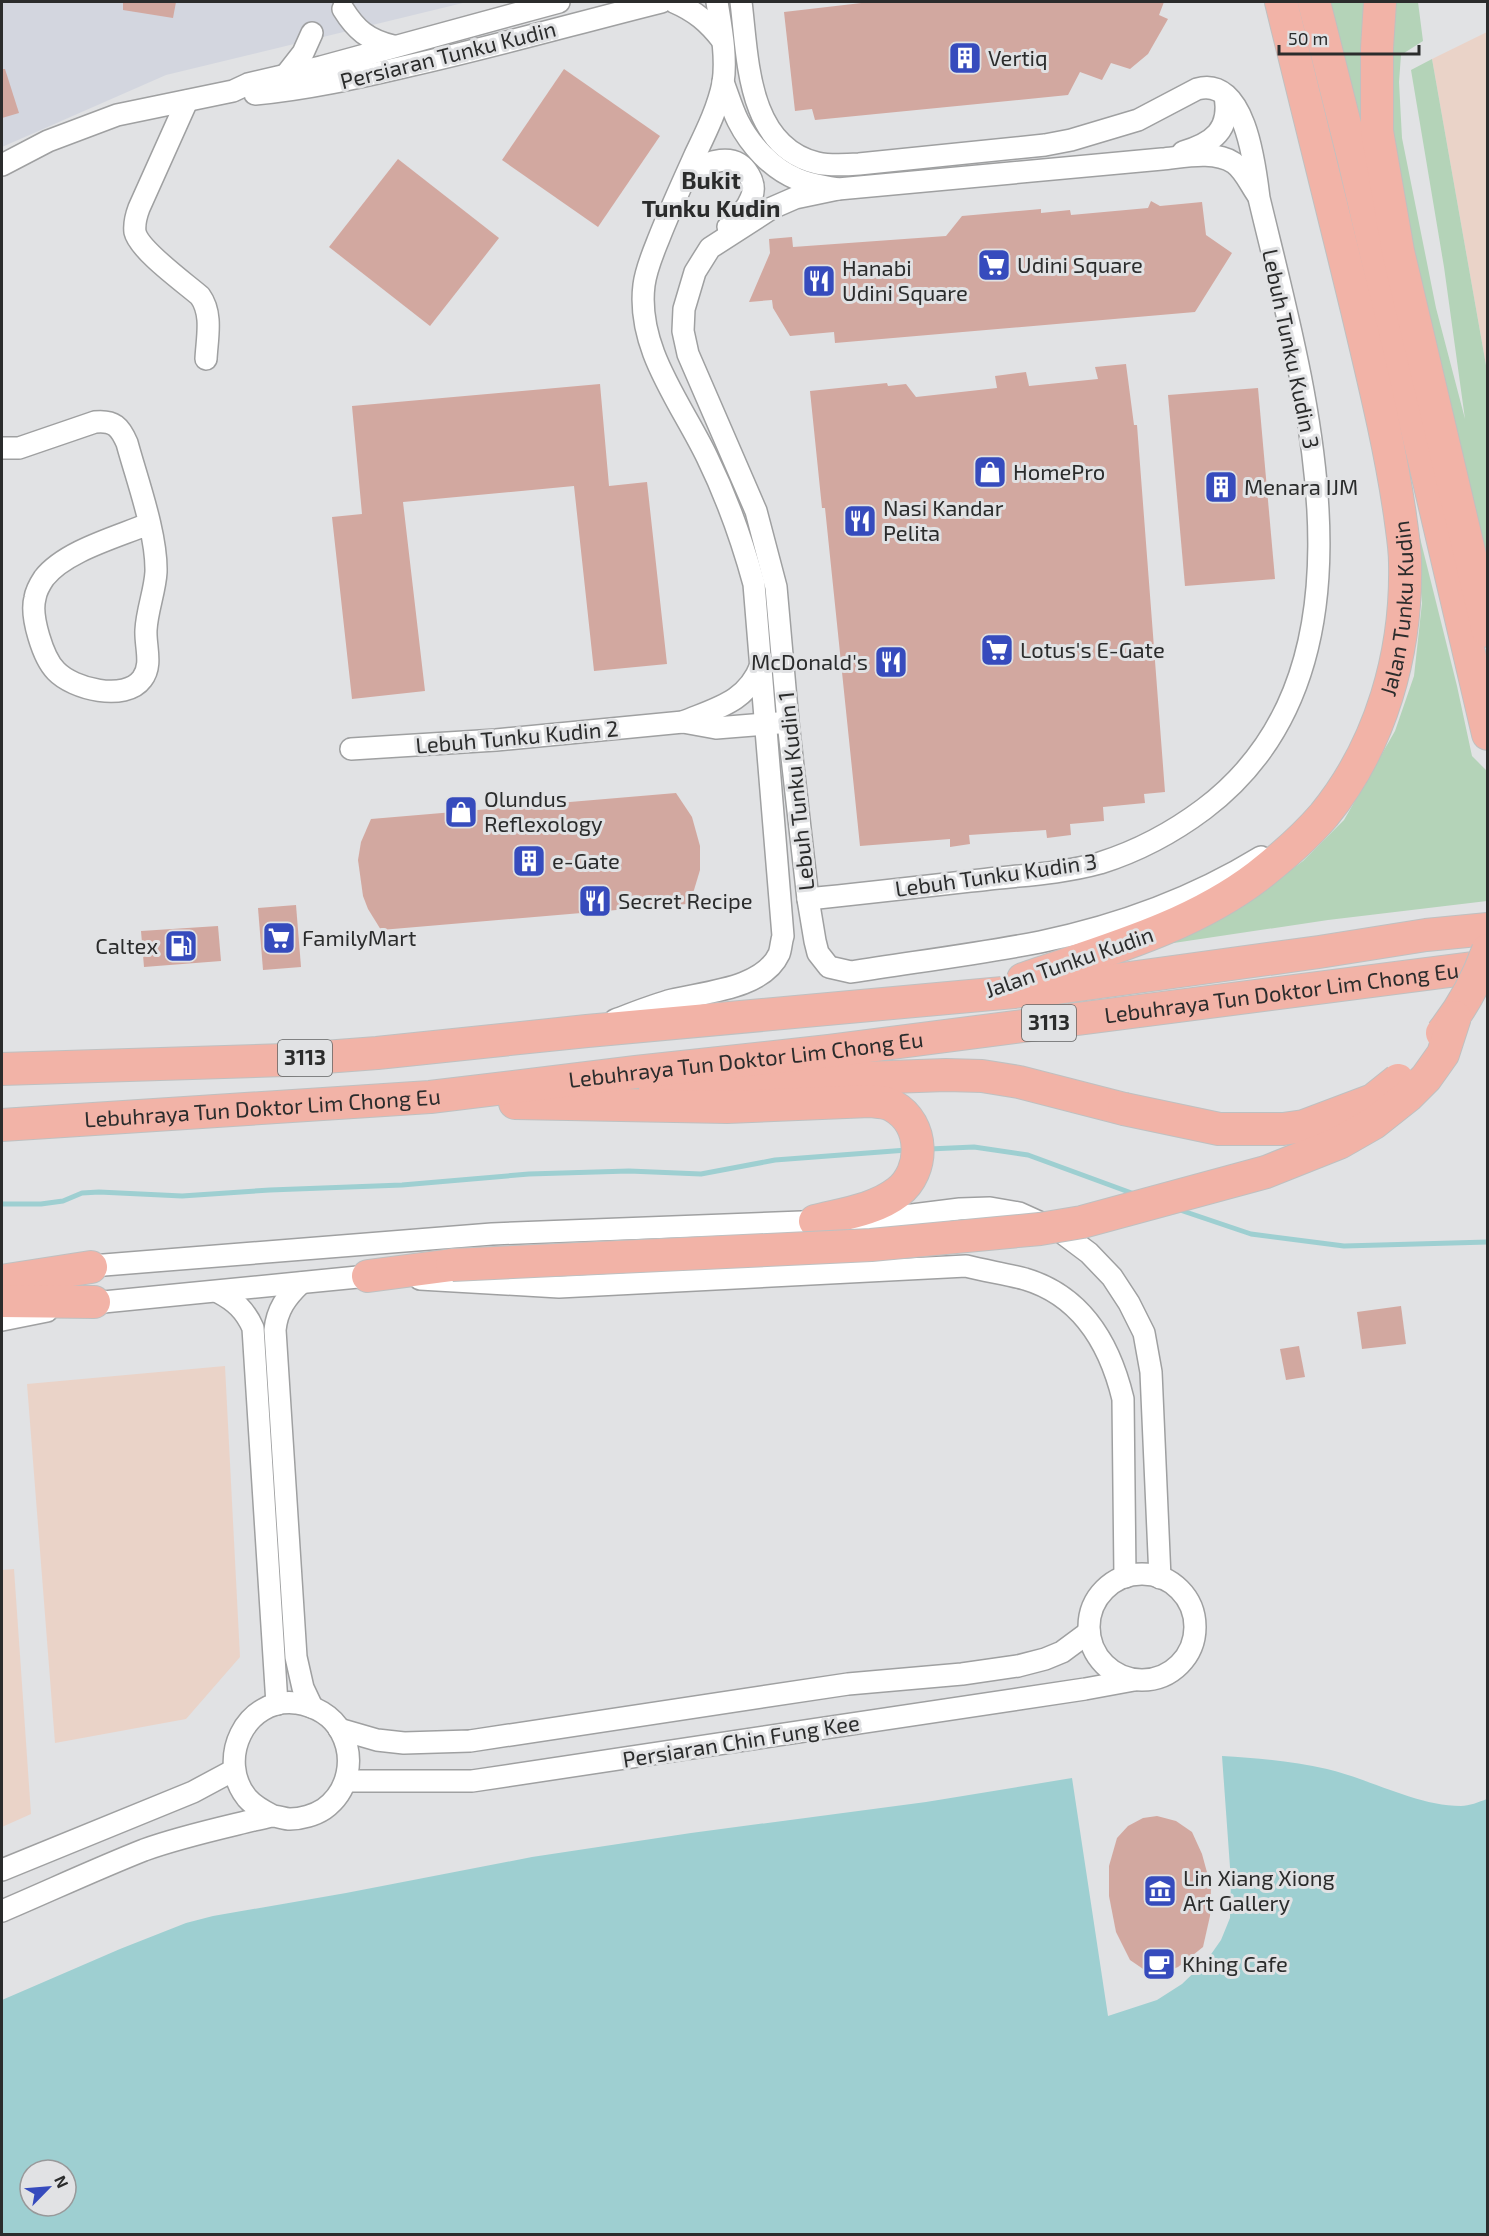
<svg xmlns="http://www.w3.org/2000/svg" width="1489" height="2236" viewBox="0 0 1489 2236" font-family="'Exo 2',sans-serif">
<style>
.built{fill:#d3d6df}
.industrial{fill:#ead3c8}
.green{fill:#b4d3b8}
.water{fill:#9ecfd1;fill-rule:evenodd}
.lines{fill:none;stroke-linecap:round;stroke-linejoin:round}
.stream{stroke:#9ecfd1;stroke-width:5}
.building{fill:#d2a8a0}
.minor-casing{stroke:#9fa0a1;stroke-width:24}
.highway-casing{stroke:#bfc0c0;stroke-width:34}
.minor{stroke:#fff;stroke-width:21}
.highway{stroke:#f2b3a7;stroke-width:32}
.highway-bridge-casing{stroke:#bfc0c0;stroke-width:34;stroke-linecap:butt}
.highway-bridge{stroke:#f2b3a7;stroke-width:32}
.labels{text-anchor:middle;stroke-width:6;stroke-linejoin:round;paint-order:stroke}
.shield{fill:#e1e2e4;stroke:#626363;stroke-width:1.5}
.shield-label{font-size:21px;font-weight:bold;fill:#2b2c2c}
.street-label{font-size:22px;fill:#2b2c2c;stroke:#e1e2e4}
.poi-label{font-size:22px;fill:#2b2c2c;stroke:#e1e2e4;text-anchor:start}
.neighbourhood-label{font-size:24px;font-weight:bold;fill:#2b2c2c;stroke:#e1e2e4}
</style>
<rect width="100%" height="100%" fill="#e1e2e4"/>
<polygon class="built" points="2,2 467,2 166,75 2,147"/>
<g class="industrial">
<polygon points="1487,32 1487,371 1432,59"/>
<polygon points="225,1366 240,1657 186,1719 55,1743 27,1384"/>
<polygon points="14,1569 31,1814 2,1827 2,1570"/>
</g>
<g class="green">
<polygon points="1330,2 1367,2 1364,141"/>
<polygon points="1393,2 1418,2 1423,41 1401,55 1399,82 1402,138 1436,308 1465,419 1444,267 1411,70 1432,59 1487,371 1487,572 1409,237 1396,170 1391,110"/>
<polygon points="1414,514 1457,686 1472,756 1487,771 1487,901 1328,920 1167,944 1204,928 1240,908 1303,861 1344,820 1395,731 1414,676 1422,603"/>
</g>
<path class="water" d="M 1222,1756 C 1258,1758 1292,1761 1327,1769 C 1370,1779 1417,1806 1461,1806 C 1469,1806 1479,1802 1487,1799 L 1487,2234 L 2,2234 L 2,2000 L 120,1949 L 186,1923 L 213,1916 L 346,1893 L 532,1857 L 691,1833 L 926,1802 L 1072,1778 L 1108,2016 L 1157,2000 L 1182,1984 L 1207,1960 L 1221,1940 L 1230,1918 L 1231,1881 ZM 30,2170 L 66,2170 L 66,2206 L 30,2206 Z"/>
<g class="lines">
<g class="stream">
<polyline points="929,1149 974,1147 1028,1155 1137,1195"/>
<polyline points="2,1204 41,1204 63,1201 82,1193 99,1192 182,1196 270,1190 402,1185 529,1174 629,1171 701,1174 775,1160 907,1150"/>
<polyline points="1177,1209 1251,1234 1344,1246 1488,1242"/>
</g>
</g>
<g class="building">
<polygon points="123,2 176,2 173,18 123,10"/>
<polygon points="870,2 1164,2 1159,15 1168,19 1148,54 1130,69 1111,63 1102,80 1080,72 1068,95 815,120 812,109 795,111 784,12"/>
<polygon points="2,69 5,69 19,113 2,118"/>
<polygon points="564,69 660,136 598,227 502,160"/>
<polygon points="398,159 499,238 430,326 329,247"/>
<polygon points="1151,201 1160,206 1202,202 1206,235 1232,253 1195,312 835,343 834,332 790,336 773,308 772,300 749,302 770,253 769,239 792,237 793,247 946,236 962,216 1041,209 1041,213 1070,210 1071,215 1148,208"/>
<polygon points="1126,364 1134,425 1137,425 1165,792 1144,794 1145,803 1103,807 1104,821 1070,824 1071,835 1047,838 1046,830 969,835 970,844 950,847 950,839 860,846 825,508 822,508 810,391 887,383 888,386 906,384 916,397 997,388 995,376 1026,372 1029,386 1098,379 1095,367"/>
<polygon points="600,384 609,486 647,482 667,664 594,671 574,486 403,502 425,691 352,699 332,517 362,514 352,406"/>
<polygon points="1258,388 1275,579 1185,586 1168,395"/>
<polygon points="676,793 692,817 700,846 700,870 694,890 687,904 381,930 368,909 363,896 358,860 361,842 371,819"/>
<polygon points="296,905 301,967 263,970 258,908"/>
<polygon points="218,926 221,961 144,967 141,931"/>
<polygon points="1401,1306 1406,1344 1362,1349 1357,1312"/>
<polygon points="1299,1346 1305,1377 1286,1380 1280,1349"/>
<polygon points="1157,1816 1176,1821 1192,1832 1202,1854 1211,1887 1210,1916 1203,1947 1178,1967 1161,1974 1149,1973 1130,1960 1116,1932 1109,1896 1109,1866 1117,1838 1128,1826 1143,1818"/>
</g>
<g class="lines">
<g class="minor-casing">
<g id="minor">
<path d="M 674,2 C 695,11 708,22 722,40"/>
<path d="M 741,2 C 748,58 747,146 817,163 C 830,166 845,165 859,164 L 1045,145 L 1071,140 L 1138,120 L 1197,89 C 1245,75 1255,165 1259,198 C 1304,387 1391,668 1204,809 C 1172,833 1138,851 1100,863 C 1064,873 1026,875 989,879 C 928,886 868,893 808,899"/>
<path d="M 343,9 C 356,30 368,40 393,46"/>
<polyline points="285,76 303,53 312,33"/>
<path d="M 723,82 C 728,95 732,109 738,121 C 750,145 772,169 797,179 C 809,185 824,186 838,189 L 1162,159 C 1184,157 1214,150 1234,163 C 1244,170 1250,184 1257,194"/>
<path d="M 255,94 C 307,89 357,78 408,66 C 493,47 577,23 661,2"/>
<path d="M 187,101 L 139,208 C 136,216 134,224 135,232 C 139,250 185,283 200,296 C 213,314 207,338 206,359"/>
<path d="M 1183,152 C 1213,143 1231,130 1225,96"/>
<polyline points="2,165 48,141 117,115 233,91 248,84 321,67 559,2"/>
<path d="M 688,173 C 707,162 735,150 749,175 C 753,182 755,190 751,198 C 747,209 737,219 728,227"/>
<path d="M 838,189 L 795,198 L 772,208 L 710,248 L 695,272 L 684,309 L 683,331 L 688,354 L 756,511 L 776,587 L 788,722 L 808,899 L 815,941 L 818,953 L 829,967 L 851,972 C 914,962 978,954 1040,942 C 1117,926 1194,898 1261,857"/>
<path d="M 2,448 L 19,448 L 95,422 C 114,420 120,427 127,443 C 137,480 157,534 156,572 C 155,591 147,610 146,630 C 145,646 153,665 142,679 C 125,702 73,689 56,671 C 43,658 30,616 35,598 C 36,591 40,584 44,578 C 65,551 117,537 148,524"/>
<path d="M 683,722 C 717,708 747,702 761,665"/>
<polyline points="351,749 496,740 683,722 716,728 778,723"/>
<path d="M 615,1020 C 634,1013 653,1005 672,1000 C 704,992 763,989 779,954 C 781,949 781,942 783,936 L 754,584 C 742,540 727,498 707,457 C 681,403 636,348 644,285 C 646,269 653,253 659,238 C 670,210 683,182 695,155 C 706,132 718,108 723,83 C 727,57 721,27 717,2"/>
<polyline points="79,1267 492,1234 880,1219 960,1209 990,1208 1019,1213 1061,1232 1089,1253 1112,1277 1129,1303 1144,1333 1151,1372 1160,1578"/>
<path d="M 420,1279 L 559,1287 L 966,1266 C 986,1271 1006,1274 1025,1279 C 1082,1296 1110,1345 1123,1399 L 1125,1577"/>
<path d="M 301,1283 C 286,1297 277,1310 275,1330 L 296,1657 L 303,1688 L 312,1707"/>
<path d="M 218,1292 C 235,1301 245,1310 253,1328 L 277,1704"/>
<polyline points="83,1304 368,1276 380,1277"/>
<polyline points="2,1320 47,1311"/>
<circle cx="1142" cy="1627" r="53"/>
<polyline points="339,1729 377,1740 404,1743 470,1741 848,1684 962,1674 1018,1666 1045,1659 1062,1652 1089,1632"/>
<polyline points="346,1781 472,1781 1085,1689 1134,1680"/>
<polyline points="2,1870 193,1792 234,1770"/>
<path d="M 2,1911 C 49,1891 96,1869 144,1850 C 180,1837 217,1829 254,1820 C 260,1819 266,1817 272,1816 C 278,1816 284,1819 290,1819 C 301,1819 315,1815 324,1809 C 349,1791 355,1758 341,1732 C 332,1715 314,1706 296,1703 C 245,1697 216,1760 247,1798 C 254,1806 263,1811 273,1816"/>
</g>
</g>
<g class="highway-casing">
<g id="highway">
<polyline points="1314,2 1354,160 1488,734"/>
<polyline points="1380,2 1377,48 1377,131 1398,251 1488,631"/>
<path id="s1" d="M 1023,979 C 1103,951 1190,928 1258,876 C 1281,858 1305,837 1324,815 C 1381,745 1407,653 1405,563 C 1405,547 1402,531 1400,515 C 1390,446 1373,378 1357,310 C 1332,207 1306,104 1281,2"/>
<polyline points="2,1069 285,1060 377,1053 587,1031 1057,988 1319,952 1426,935 1488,929"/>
<polyline points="655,1090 780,1081 946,1075 982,1076 1019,1082 1124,1109"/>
<path d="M 515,1103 L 727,1107 L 870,1101 C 878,1102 887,1102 893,1106 C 925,1124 925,1171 898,1192 C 875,1210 842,1214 815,1221"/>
<path id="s2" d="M 2,1125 L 430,1097 L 636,1072 L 829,1051 L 1488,966"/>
<polyline points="368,1276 452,1265"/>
<polyline points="2,1281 91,1267"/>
<polyline points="2,1301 94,1302"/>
</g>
</g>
<use href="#minor" class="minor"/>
<use href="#highway" class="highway"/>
<g class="highway-bridge-casing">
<g id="highway-bridge">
<path d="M 1442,1033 C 1462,1008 1477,981 1488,950"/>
<polyline points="1124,1109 1219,1129 1283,1129 1304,1126 1373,1100 1398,1080"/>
<polyline points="452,1265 871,1245 1040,1229 1082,1222 1266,1172 1339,1143 1374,1123 1408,1096 1426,1078 1443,1054 1455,1017"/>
</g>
</g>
<use href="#highway-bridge" class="highway-bridge"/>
</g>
<defs>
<g id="building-square" transform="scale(1.725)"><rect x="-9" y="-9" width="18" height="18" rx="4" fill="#364bbd" stroke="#e1e2e4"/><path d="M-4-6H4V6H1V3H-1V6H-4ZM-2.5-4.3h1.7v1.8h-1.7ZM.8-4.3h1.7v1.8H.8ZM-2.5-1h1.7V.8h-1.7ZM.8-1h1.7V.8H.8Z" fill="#fff"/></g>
<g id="supermarket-square" transform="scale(1.725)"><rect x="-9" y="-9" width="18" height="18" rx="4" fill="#364bbd" stroke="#e1e2e4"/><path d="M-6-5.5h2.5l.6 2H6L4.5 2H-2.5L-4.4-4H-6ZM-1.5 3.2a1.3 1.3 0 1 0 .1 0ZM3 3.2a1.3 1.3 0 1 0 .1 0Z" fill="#fff"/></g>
<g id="restaurant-square" transform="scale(1.725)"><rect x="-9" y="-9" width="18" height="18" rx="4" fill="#364bbd" stroke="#e1e2e4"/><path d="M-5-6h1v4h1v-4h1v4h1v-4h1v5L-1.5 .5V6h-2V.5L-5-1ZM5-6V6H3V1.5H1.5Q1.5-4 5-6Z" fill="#fff"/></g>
<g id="shop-square" transform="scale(1.725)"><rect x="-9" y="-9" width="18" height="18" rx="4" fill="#364bbd" stroke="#e1e2e4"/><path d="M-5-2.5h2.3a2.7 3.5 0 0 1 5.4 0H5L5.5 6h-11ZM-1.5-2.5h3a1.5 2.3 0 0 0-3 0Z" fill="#fff"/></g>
<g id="fuel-square" transform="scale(1.725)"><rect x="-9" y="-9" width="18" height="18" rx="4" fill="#364bbd" stroke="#e1e2e4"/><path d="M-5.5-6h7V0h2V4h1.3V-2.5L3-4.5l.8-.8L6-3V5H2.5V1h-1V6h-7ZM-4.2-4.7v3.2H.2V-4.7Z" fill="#fff"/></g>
<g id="museum-square" transform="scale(1.725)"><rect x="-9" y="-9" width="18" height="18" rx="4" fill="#364bbd" stroke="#e1e2e4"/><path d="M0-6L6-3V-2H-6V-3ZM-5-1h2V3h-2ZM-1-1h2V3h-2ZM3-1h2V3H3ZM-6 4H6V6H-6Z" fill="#fff"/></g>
<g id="cafe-square" transform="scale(1.725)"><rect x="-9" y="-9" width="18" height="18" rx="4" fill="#364bbd" stroke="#e1e2e4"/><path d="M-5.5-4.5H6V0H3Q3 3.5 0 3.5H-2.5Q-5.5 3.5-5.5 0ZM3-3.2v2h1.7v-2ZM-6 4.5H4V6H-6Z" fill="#fff"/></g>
</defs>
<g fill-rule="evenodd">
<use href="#building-square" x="965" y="58"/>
<use href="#supermarket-square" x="994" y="265"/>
<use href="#restaurant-square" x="819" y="281"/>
<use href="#shop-square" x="990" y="472"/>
<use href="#building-square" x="1221" y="487"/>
<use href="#restaurant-square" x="860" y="521"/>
<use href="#supermarket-square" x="997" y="650"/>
<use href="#restaurant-square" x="891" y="662"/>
<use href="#shop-square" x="461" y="812"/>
<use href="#building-square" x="529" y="861"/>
<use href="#restaurant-square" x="595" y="901"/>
<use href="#supermarket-square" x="279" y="938"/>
<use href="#fuel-square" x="181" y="946"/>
<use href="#museum-square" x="1160" y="1891"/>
<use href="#cafe-square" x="1159" y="1964"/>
</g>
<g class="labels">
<g class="shield">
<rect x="1022" y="1005" width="54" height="36" rx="4.5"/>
<rect x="278" y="1040" width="54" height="36" rx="4.5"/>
</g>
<g class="shield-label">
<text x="1049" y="1030">3113</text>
<text x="305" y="1065">3113</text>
</g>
<g class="street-label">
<text transform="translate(448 55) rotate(-14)" y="8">Persiaran Tunku Kudin</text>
<text transform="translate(1291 349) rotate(78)" y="8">Lebuh Tunku Kudin 3</text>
<text dy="8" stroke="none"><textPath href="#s1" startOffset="572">Jalan Tunku Kudin</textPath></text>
<text transform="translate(517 737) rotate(-5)" y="8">Lebuh Tunku Kudin 2</text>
<text transform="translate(796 791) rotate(-96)" y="8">Lebuh Tunku Kudin 1</text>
<text transform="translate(996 875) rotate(-8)" y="8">Lebuh Tunku Kudin 3</text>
<text transform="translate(1069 962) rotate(-19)" y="8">Jalan Tunku Kudin</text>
<text dy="8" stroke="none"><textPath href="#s2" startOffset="1287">Lebuhraya Tun Doktor Lim Chong Eu</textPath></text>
<text dy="8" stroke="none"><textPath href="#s2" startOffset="747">Lebuhraya Tun Doktor Lim Chong Eu</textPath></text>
<text dy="8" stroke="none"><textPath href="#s2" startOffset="261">Lebuhraya Tun Doktor Lim Chong Eu</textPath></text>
<text transform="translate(741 1741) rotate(-9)" y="8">Persiaran Chin Fung Kee</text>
</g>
<g class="poi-label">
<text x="988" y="66">Vertiq</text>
<text x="1017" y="273">Udini Square</text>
<text x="842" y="276">Hanabi<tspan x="842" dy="25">Udini Square</tspan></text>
<text x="1013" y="480">HomePro</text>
<text x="1244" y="495">Menara IJM</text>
<text x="883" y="516">Nasi Kandar<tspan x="883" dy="25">Pelita</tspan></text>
<text x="1020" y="658">Lotus's E-Gate</text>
<text x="868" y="670" text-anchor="end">McDonald's</text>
<text x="484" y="807">Olundus<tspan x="484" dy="25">Reflexology</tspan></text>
<text x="552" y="869">e-Gate</text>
<text x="618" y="909">Secret Recipe</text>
<text x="302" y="946">FamilyMart</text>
<text x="158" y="954" text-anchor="end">Caltex</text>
<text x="1183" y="1886">Lin Xiang Xiong<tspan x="1183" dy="25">Art Gallery</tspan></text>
<text x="1182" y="1972">Khing Cafe</text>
</g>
<g class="neighbourhood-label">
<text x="711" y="189">Bukit<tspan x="711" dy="28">Tunku Kudin</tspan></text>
</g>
</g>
<rect width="1489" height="2236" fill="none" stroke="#2b2c2c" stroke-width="6"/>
<g transform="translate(48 2188) rotate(65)"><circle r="28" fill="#e1e2e4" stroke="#98999a" stroke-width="1.5"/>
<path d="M0-4.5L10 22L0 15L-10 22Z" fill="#364bbd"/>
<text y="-9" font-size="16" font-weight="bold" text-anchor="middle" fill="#2b2c2c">N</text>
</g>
<path d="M1279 45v9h140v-9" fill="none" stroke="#2b2c2c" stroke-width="3"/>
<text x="1288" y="45" font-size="18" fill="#2b2c2c" stroke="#e1e2e4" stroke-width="4.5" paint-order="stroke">50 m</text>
</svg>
